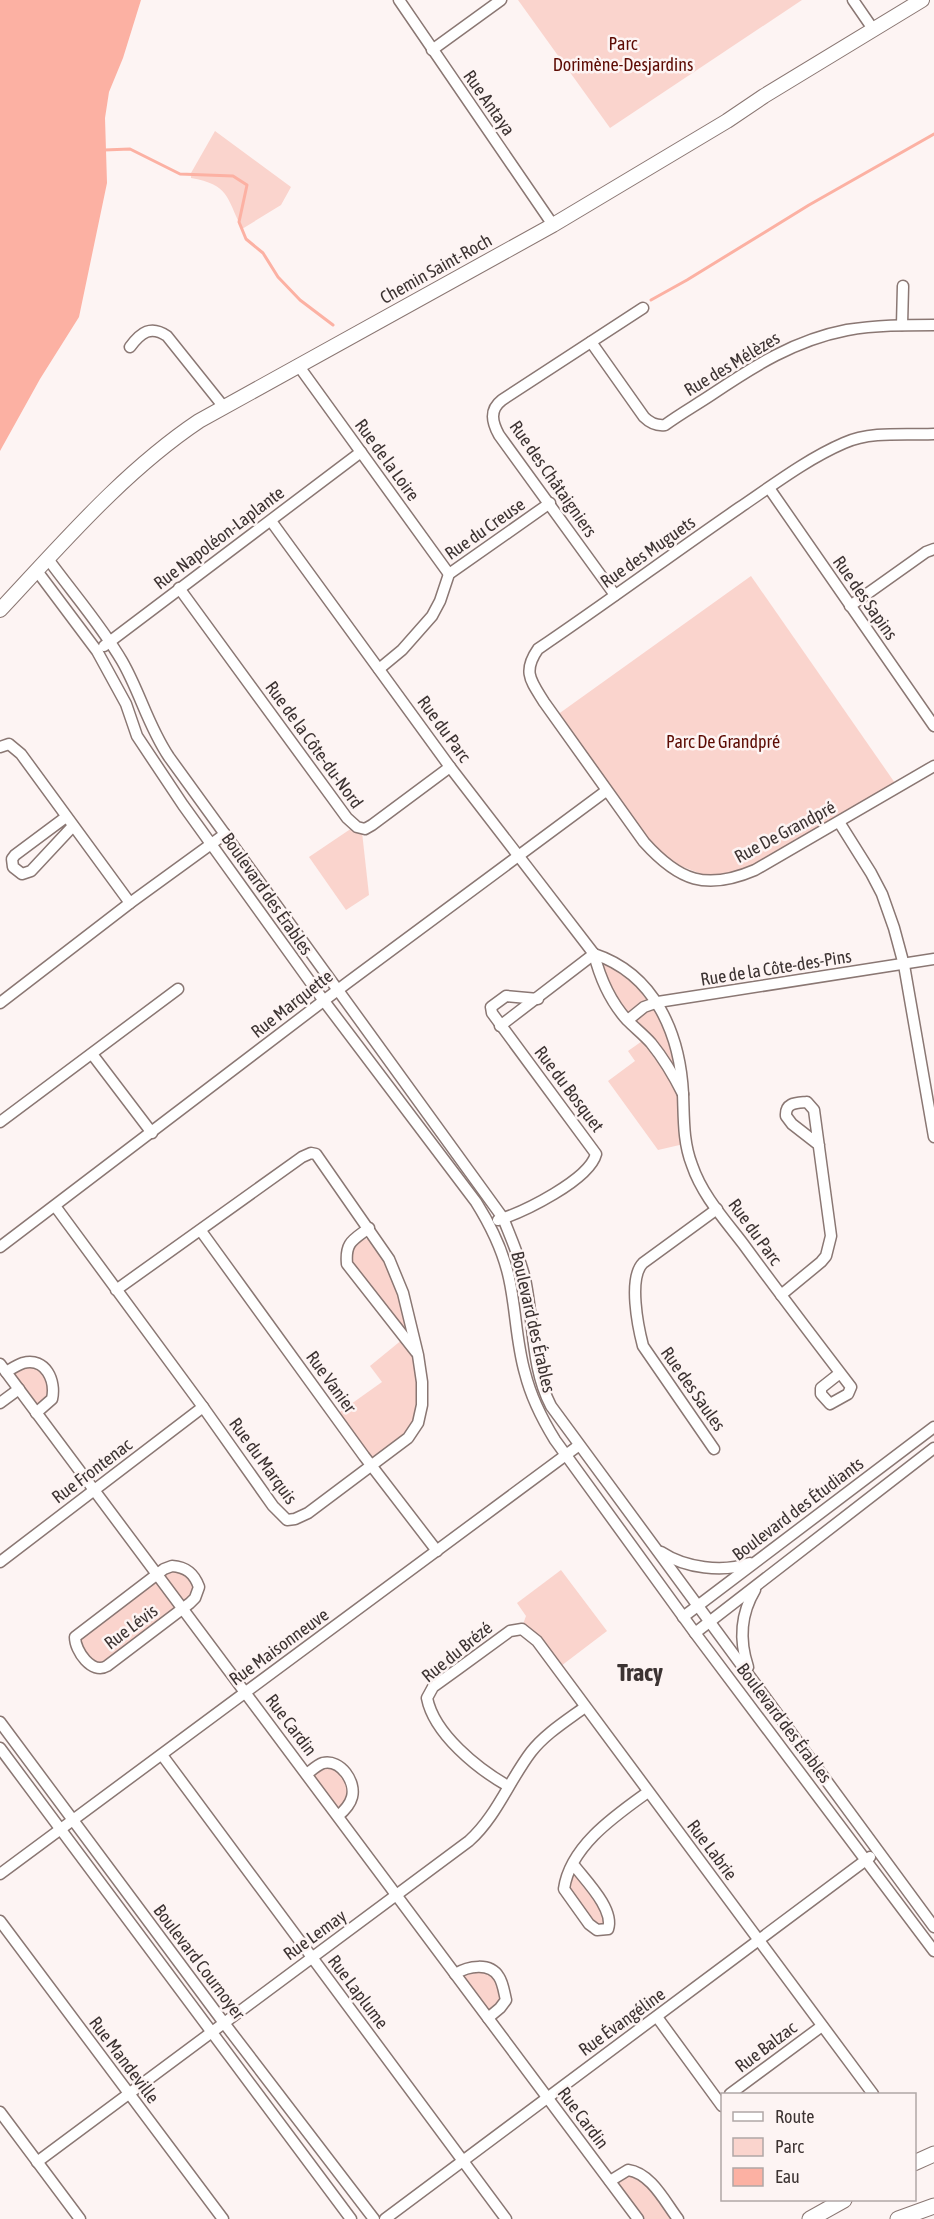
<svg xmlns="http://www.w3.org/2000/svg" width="934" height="2219" viewBox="0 0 934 2219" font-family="'Asap Condensed',sans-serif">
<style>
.green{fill:#fad4cd}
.water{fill:#fcb1a3}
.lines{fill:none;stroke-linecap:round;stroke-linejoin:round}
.stream{stroke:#fcb1a3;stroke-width:3}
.minor-casing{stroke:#8a7773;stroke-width:13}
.major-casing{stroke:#8a7773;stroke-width:16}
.highway-casing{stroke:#8a7773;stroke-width:17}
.minor{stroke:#fff;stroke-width:10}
.major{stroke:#fff;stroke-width:14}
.highway{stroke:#fff;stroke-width:15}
.labels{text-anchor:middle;stroke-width:5;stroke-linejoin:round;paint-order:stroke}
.park-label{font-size:18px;fill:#5d0c04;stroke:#fdf4f3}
.street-label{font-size:18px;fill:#3c3332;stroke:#fdf4f3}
.district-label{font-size:24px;font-weight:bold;fill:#3c3332;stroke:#fdf4f3}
</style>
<rect width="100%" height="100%" fill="#fdf4f3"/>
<g class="green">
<polygon points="518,0 802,0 610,128"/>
<path d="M 215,131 L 291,187 L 281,205 L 242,229 C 226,196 229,185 191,178 L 191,173 Z"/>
<polygon points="751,576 895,783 733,876 712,878 665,860 608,788 557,715"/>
<polygon points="352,828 362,832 369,895 346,910 309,857"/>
<path d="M 609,963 L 638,984 L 666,1024 L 680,1083 C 651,1046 618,1010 601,965 Z"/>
<polygon points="645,1039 682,1095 684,1144 658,1150 608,1081 635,1061 628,1051"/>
<polygon points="375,1238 395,1268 421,1397 414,1431 373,1462 337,1414 382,1382 370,1366 403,1339 349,1263 354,1241"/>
<polygon points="28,1364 46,1371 53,1392 36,1413 6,1372"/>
<polygon points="184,1567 197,1587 183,1609 104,1661 94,1664 76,1640 160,1573"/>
<polygon points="561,1570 607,1631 557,1669 522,1627 526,1616 517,1603"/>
<polygon points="334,1766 352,1787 340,1814 310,1774 316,1769"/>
<polygon points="573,1866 606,1909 609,1924 594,1927 566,1889"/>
<polygon points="491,1970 504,1999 489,2014 459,1972"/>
<polygon points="634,2171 678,2219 639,2219 611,2181"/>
</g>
<polygon class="water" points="0,0 141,0 123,58 109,92 105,118 107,183 79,317 40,379 0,451"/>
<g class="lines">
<g class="stream">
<polyline points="104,150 130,149 180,174 233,176 247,185 239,222 246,239 263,253 278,277 300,300 333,325"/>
<polyline points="651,300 687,280 809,205 934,134"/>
</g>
<g class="minor-casing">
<g id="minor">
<polyline points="399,0 553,225"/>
<polyline points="853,0 873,29"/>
<polyline points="432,50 501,0"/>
<polyline points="902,325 903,286"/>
<path d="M 591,342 L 644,417 C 650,423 656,426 665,425 C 680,414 696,405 711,395 C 754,366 795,340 847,330 C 876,325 905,325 934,325"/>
<path d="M 130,347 C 141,332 151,325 167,336 L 223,406"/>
<polyline points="298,365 449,574"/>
<path d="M 934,434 C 905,435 871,431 844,443 C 807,459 773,485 739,508 C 672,554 606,603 538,649 C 522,672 531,681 544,702 L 644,842 C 679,881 706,891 755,870 L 934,766"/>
<polyline points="769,488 934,726"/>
<path d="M 271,521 L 450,767 L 594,954 C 600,978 611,1002 627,1020 C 635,1028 644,1035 651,1043 C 664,1059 674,1076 683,1094"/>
<path d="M 48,559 C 72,592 101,625 122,661 C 140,692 148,726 169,757 L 503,1218 C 511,1238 520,1258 525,1279 C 534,1321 531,1368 551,1406 L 934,1927"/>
<path d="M 37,571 L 97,651 L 126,704 L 137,736 L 183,805 L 324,1001 L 476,1202 C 491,1226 503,1250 509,1278 C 516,1309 516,1342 525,1373 C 531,1397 542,1419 555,1440 L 695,1633 L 934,1951"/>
<polyline points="179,588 347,818 357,827 365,829 372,825 450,767"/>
<path d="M 615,595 L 499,435 C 492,422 489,410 502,400 L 643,308"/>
<polyline points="850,606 926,552 934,549"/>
<polyline points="104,646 361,452"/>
<polyline points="379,669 402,650 432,616 440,601 449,574 550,503"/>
<polyline points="0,747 9,744 21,754 130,903"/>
<polyline points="66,817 15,855 12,859 13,867 22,874 31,871 73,826"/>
<polyline points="839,822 871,873 882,894 894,928 904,965 934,1137"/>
<path d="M 594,954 C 655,974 680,1034 683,1094 C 684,1119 683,1142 692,1165 C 702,1195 725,1220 744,1245 C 779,1293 815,1340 851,1387 L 848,1394 L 830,1404 L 821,1394 L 821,1388 L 840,1373"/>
<polyline points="0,1003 130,903 225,834"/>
<polyline points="628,1020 644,1007 658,1002 934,959"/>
<polyline points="500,1026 594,954"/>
<polyline points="92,1054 152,1133"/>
<polyline points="0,1122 178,989"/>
<polyline points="55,1206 203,1407 273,1506 287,1520 295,1519 308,1513 408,1438 418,1423 422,1405 422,1382 418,1355 403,1293 389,1259 316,1154 311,1153 302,1157 116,1290"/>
<path d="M 498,1220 C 524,1212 589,1180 596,1154 L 492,1013 L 491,1007 L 506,996 L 538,999"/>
<path d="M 369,1228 C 353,1240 345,1242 347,1264 L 416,1352"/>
<polyline points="201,1231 364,1456 437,1551"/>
<polyline points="0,1247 347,983 606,791"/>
<path d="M 781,1295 L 821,1262 L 826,1256 L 831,1236 L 814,1110 L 807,1102 C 797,1103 785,1102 786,1116 L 792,1124 L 819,1145"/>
<polyline points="0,1364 638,2219"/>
<path d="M 6,1372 C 11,1369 17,1365 23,1363 C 46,1357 56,1381 52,1399 L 36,1413"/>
<polyline points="0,1403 19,1389"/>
<path d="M 714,1449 L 643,1346 C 638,1327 628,1278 643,1263 L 717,1209"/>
<path d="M 661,1552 C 685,1568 723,1573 750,1563"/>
<polyline points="0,1562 203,1407"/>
<path d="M 172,1566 C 186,1567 194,1573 199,1587 L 195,1598 L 190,1603 L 107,1666 C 92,1675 75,1651 75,1637 L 164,1569 Z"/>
<polyline points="683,1617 934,1427"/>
<polyline points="695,1633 934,1448"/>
<path d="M 748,1667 C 739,1640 740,1615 755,1590"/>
<polyline points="0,1722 224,2023 374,2219"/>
<polyline points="0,1748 351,2219"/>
<polyline points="162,1755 506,2219"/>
<path d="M 307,1774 C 312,1770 317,1765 323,1763 C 341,1759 356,1782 352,1797 C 350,1805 344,1811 338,1816"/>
<path d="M 508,1786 C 478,1769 434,1734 427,1698 L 433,1687 L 458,1669 L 510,1631 L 522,1629 L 537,1641 L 873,2094"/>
<path d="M 573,1864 C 584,1879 615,1909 608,1929 L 597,1930 L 589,1924 L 564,1889 C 570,1846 616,1815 648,1792"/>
<polyline points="0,1874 578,1446"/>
<polyline points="0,1921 223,2219"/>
<path d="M 455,1974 C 468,1966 490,1962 499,1977 C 503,1983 504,1992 506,2000 L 500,2008 L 488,2018"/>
<polyline points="657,2017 722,2106"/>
<polyline points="730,2094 822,2026"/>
<polyline points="0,2112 80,2219"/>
<path d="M 37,2162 L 469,1841 C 496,1817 509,1781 531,1752 C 545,1734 566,1721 585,1707"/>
<path d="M 610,2181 L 628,2170 C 651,2173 665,2202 678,2219"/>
<polyline points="385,2219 870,1857"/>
</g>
</g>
<g class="major-casing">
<path id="major" d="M 0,610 C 62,544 123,472 199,421 L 553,225 L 727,121 L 764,96 L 922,0"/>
</g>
<g class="highway-casing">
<g id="highway">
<polyline points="914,2163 934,2154"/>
<polyline points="810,2219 844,2200"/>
<polyline points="898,2219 934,2206"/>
</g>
</g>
<use href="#minor" class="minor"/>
<use href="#major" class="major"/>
<use href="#highway" class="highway"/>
</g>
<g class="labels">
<g class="park-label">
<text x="623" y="50">Parc<tspan x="623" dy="21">Dorimène-Desjardins</tspan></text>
<text x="723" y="748">Parc De Grandpré</text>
</g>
<g class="street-label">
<text transform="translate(489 103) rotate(55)" y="6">Rue Antaya</text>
<text transform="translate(436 269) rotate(-29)" y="6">Chemin Saint-Roch</text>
<text transform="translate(732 364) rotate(-31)" y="6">Rue des Mélèzes</text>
<text transform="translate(387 460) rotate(54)" y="6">Rue de la Loire</text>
<text transform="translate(553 479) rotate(55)" y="6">Rue des Châtaigniers</text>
<text transform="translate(485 529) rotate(-35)" y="6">Rue du Creuse</text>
<text transform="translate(219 538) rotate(-37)" y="6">Rue Napoléon-Laplante</text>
<text transform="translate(648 552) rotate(-35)" y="6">Rue des Muguets</text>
<text transform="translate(865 598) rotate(55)" y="6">Rue des Sapins</text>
<text transform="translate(444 729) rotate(54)" y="6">Rue du Parc</text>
<text transform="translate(314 745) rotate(54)" y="6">Rue de la Côte-du-Nord</text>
<text transform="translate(785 832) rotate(-28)" y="6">Rue De Grandpré</text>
<text transform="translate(267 894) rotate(55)" y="6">Boulevard des Érables</text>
<text transform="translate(776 968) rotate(-9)" y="6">Rue de la Côte-des-Pins</text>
<text transform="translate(292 1004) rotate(-38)" y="6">Rue Marquette</text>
<text transform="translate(569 1089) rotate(53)" y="6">Rue du Bosquet</text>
<text transform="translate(755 1232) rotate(54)" y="6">Rue du Parc</text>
<text transform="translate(533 1322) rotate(77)" y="6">Boulevard des Érables</text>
<text transform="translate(331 1382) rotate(54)" y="6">Rue Vanier</text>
<text transform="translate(693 1389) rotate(55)" y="6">Rue des Saules</text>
<text transform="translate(263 1461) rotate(54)" y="6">Rue du Marquis</text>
<text transform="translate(92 1471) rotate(-37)" y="6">Rue Frontenac</text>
<text transform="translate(798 1509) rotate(-37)" y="6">Boulevard des Étudiants</text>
<text transform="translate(131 1627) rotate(-37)" y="6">Rue Lévis</text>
<text transform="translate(279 1647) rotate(-36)" y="6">Rue Maisonneuve</text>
<text transform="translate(457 1652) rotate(-39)" y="6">Rue du Brézé</text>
<text transform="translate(784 1723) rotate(53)" y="6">Boulevard des Érables</text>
<text transform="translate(291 1725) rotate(53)" y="6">Rue Cardin</text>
<text transform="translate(712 1850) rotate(53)" y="6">Rue Labrie</text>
<text transform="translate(315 1935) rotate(-36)" y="6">Rue Lemay</text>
<text transform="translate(199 1962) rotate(53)" y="6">Boulevard Cournoyer</text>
<text transform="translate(358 1992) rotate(53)" y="6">Rue Laplume</text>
<text transform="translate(622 2022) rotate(-36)" y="6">Rue Évangéline</text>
<text transform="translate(766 2047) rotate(-37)" y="6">Rue Balzac</text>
<text transform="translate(124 2060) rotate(53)" y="6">Rue Mandeville</text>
<text transform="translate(583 2118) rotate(53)" y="6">Rue Cardin</text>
</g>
<g class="district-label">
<text x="640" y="1681">Tracy</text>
</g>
</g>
<rect x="721" y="2093" width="195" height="108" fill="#fdf4f3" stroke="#b0a7a6" stroke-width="1.5"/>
<rect x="733" y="2112" width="30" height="9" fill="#ffffff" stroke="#b0a7a6" stroke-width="1.5"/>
<text x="775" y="2123" font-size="18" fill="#3c3332">Route</text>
<rect x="733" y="2138" width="30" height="18" fill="#fad4cd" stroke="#b0a7a6" stroke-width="1.5"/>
<text x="775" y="2153" font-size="18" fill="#3c3332">Parc</text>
<rect x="733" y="2168" width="30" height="18" fill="#fcb1a3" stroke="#b0a7a6" stroke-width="1.5"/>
<text x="775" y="2183" font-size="18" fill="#3c3332">Eau</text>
</svg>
